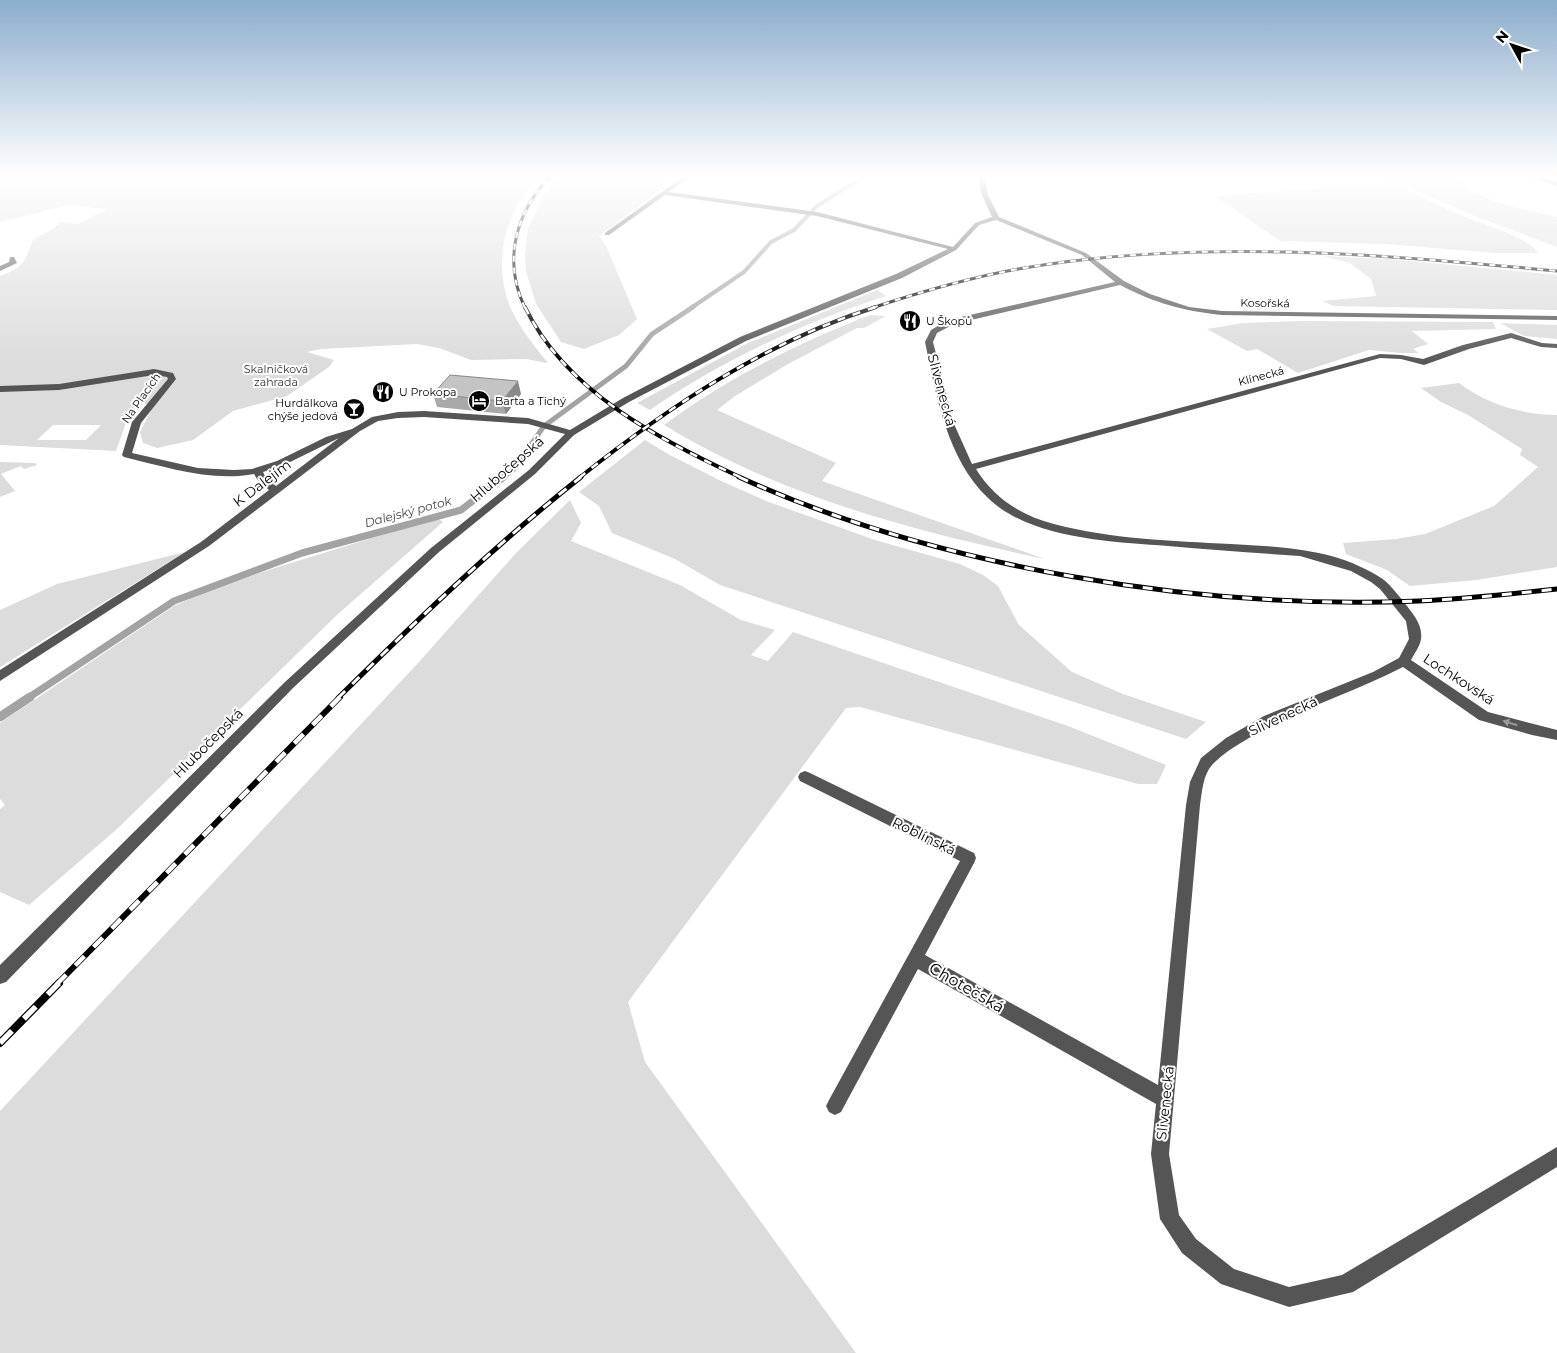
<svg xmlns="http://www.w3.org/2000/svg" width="1557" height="1353" viewBox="0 0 1557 1353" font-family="Montserrat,sans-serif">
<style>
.green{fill:#dcdcdc;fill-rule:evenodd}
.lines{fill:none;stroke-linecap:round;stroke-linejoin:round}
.stream-far3{stroke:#a3a3a3;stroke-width:4}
.stream-far2{stroke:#a3a3a3;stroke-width:5}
.stream-far1{stroke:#a3a3a3;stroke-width:7}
.stream{stroke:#a3a3a3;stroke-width:9}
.minor{fill:#555;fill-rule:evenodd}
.rail-far4-casing{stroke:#000;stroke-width:3}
.rail-far3-casing{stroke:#000;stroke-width:4}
.rail-far2-casing{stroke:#000;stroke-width:5}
.rail-far1-casing{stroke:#000;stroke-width:6}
.rail-casing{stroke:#000;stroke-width:8}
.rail-far4{stroke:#fff;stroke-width:2;stroke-dasharray:6;stroke-linecap:butt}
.rail-far3{stroke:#fff;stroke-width:2.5;stroke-dasharray:8;stroke-linecap:butt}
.rail-far2{stroke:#fff;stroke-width:3;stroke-dasharray:10;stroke-linecap:butt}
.rail-far1{stroke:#fff;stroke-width:4.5;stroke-dasharray:13;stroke-linecap:butt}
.rail{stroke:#fff;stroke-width:5.5;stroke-dasharray:17;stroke-linecap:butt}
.wall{fill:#a9a9a9}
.shaded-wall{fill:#898989}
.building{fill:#c4c4c4;stroke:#898989}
.oneway{fill:#999}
.labels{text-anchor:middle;stroke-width:4;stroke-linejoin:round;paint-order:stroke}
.far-street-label{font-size:11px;fill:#000;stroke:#fff}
.far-poi-label{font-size:11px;fill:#000;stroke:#fff;text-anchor:start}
.far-park-label{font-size:11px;fill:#333;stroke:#fff}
.far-water-label{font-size:12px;font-style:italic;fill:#444;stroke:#fff}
.street-label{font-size:14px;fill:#000;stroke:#fff}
.near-street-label{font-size:16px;fill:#000;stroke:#fff}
</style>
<rect width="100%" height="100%" fill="#fff"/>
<g class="green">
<path d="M 0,176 L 541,176 C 504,209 492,263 511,309 C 520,328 534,346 548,363 L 526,359 L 471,360 L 439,348 L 417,344 L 321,349 L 307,352 L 334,360 L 329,367 L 287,396 L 233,411 L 193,440 L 157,448 L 143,443 L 140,432 L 155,403 L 138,405 L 127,420 L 116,451 L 0,445 L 0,276 C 24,267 24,263 33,240 L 53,229 L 60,222 L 78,224 L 107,209 L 69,205 L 0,222 ZM 53,425 L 101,425 L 86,440 L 37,440 Z"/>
<polygon points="560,176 656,176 651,179 667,185 599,236 606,246 637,319 619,335 584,349 561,342 536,304 526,271 525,255 528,229 544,194"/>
<path d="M 1381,176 L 1459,176 L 1459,182 C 1485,204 1525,209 1557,217 L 1557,247 L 1475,216 Z"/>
<path d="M 1390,183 C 1416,194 1441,207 1468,218 C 1492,228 1521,234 1539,253 L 1495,253 L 1386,244 L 1280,241 L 1215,196 Z"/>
<polygon points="1323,256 1389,259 1557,275 1557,310 1334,306 1322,301 1376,296 1371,279 1350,263"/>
<path d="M 877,290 L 886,296 C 803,323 722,360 650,410 L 637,403 L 748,343 Z"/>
<path d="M 870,315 L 886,316 L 864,328 L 857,328 L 788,364 L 735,396 L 717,410 L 836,463 L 822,481 L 1045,559 C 913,531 780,496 664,425 C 728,378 796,344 870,315 Z"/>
<polygon points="1301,321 1493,322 1496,329 1412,331 1428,344 1413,349 1419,353 1401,353 1369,350 1298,373 1257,349 1247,351 1207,329 1243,323"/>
<polygon points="1500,323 1557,325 1557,339 1524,336"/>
<path d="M 1459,383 C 1486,404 1523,415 1557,415 L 1557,567 L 1476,580 L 1410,586 L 1387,570 L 1346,554 L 1343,543 L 1396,539 L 1425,534 L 1494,506 L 1538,467 L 1520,455 L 1522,449 L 1468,415 L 1441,402 L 1421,388 Z"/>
<polygon points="645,440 668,454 719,480 766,501 875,540 960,564 983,575 998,586 1019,625 1072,672 1123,694 1206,722 1186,739 720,585 675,559 612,533 599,506 579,492"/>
<polygon points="0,462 35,463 37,465 24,469 21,466 1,474 15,491 0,497"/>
<polygon points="570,500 581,523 571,541 680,585 741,620 775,630 751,655 768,661 793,632 1068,726 1166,765 1157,784 1138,784 860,707 846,708 628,1002 645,1062 856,1353 0,1353 0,1111 418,663 517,552"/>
<polygon points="437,518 443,522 338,614 117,829 29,905 0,892 0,809 5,805 0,799 0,723 174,606 207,591 278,567"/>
<polygon points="185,552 0,667 0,610 57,584"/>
</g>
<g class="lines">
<polyline class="stream-far3" points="691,308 744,272 771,242 794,230 817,206 864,176"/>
<polyline class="stream-far2" points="502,478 514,469 544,426 626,366 652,334 693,307"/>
<polyline class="stream-far1" points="28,698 174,601 302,553 461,510 504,477"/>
<polyline class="stream" points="0,717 30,697"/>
<g class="minor">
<path d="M 684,176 L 691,176 L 669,192 L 817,212 L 953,247 L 975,223 L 992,217 L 981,193 L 979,176 L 985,176 L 987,193 L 999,217 L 1086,253 L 1124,281 L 1150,294 L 1189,307 L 1222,311 L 1557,316 L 1557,320 L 1222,315 C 1184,311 1154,303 1120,285 L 954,324 L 937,333 L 933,342 L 954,424 L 972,464 L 1380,354 L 1401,355 L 1423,359 L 1463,345 L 1511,333 L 1542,343 L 1557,344 L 1557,348 L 1541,347 L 1511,338 L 1469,349 L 1424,365 L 1401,359 L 1380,358 L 976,469 C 994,498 1020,515 1054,524 C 1111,539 1172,541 1231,544 C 1282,547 1333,548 1378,576 C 1389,582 1396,593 1404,602 C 1412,613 1423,624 1421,639 C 1420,646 1414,654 1411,660 L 1488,712 L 1557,730 L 1557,740 L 1532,735 L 1479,720 L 1403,667 C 1353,693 1298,709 1249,738 C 1237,745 1222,754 1212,765 C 1203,775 1202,792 1200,805 L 1169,1154 L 1179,1215 L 1196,1239 L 1234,1269 L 1289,1287 L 1342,1275 L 1557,1147 L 1557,1167 L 1353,1292 L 1289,1307 L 1221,1284 L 1182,1253 L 1160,1219 L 1151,1154 L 1156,1104 L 918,969 L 841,1112 L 835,1115 L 829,1112 L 826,1106 L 829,1100 L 960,861 L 800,781 L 798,777 L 800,773 L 805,771 L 810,773 L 974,853 L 976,858 L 974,863 L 925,955 L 1158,1085 L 1186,805 L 1190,782 L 1201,758 L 1226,738 L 1264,716 L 1373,672 L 1399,658 L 1409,639 L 1406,621 L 1380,589 L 1371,582 L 1351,571 L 1300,556 C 1256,553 1212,550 1168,546 C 1112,542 1030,539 988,498 C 947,459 936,395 925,342 L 931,330 L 948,320 L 1115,282 L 1082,255 L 996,220 L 979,225 L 956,250 L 902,278 L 746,341 L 629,402 L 574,435 L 535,474 L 439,552 L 293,688 L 6,982 L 0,984 L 0,965 L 285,682 L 431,548 L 529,470 L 565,434 L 528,424 L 424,417 L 398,418 L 378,421 L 360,431 L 209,546 L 0,681 L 0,670 L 201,542 L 269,490 L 257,479 L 254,474 C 211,482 166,467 124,457 L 122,455 L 132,422 L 168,379 L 167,377 L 154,375 L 59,390 L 0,392 L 0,386 L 59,384 L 154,369 L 173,373 L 176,379 L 141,423 L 132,453 L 198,468 L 234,470 L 252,469 L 277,461 L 326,437 L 352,429 L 372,417 L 398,412 L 424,411 L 528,418 L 570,430 L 623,398 L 740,337 L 896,274 L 948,249 L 817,216 L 665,195 L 609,235 L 605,235 L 605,233 ZM 339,438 L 276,486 L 265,476 L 263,472 L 284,465 Z"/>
<polygon points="1528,176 1537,176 1557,182 1557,186"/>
<polygon points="10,257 14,257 17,263 0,271 0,266 9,262"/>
</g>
<g class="rail-far4-casing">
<g id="rail-far4">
<path d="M 525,308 C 502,260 516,213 550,176"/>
<path d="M 872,308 C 920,292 968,278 1018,269 C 1196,238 1378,254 1557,271"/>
</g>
</g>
<g class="rail-far3-casing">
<g id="rail-far3">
<path d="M 525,307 C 566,392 660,440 742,478"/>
<path d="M 579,478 C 668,407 767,341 876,307"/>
</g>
</g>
<g class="rail-far2-casing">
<g id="rail-far2">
<path d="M 739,477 C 939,568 1200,610 1419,601 C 1465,599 1511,594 1557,589"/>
<path d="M 338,698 C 416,621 495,545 581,477"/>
</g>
</g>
<g class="rail-far1-casing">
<polyline id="rail-far1" points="57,984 340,697"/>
</g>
<g class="rail-casing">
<polyline id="rail" points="0,1043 59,983"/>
</g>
<use href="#rail-far4" class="rail-far4"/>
<use href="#rail-far3" class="rail-far3"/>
<use href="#rail-far2" class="rail-far2"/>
<use href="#rail-far1" class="rail-far1"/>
<use href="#rail" class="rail"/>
</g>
<polygon class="wall" points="433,394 521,394 506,414 437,407"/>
<polygon class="shaded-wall" points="518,381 521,394 506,414 502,401"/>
<polygon class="building" points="450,375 518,381 502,401 433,394"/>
<defs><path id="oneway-solid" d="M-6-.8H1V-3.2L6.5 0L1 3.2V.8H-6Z" transform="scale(1.25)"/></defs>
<use class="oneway" href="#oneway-solid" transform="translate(1510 723) rotate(-163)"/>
<linearGradient id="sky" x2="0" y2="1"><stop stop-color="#8cadcc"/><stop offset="0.48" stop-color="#fff"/><stop offset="1" stop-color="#fff" stop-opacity="0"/></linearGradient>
<rect width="1557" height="365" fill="url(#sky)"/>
<defs>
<g id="restaurant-disc" transform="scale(1.125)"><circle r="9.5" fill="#000" stroke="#fff"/><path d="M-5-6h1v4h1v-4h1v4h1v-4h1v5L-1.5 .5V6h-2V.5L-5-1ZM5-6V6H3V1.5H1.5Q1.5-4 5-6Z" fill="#fff"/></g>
<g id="hotel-disc" transform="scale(1.125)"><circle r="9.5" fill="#000" stroke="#fff"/><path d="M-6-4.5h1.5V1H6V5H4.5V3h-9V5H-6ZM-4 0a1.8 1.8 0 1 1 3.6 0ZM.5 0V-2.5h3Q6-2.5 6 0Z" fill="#fff"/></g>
<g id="bar-disc" transform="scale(1.125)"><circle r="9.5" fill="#000" stroke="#fff"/><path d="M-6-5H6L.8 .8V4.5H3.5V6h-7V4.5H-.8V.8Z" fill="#fff"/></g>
</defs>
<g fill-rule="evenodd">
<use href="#restaurant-disc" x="910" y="321"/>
<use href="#restaurant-disc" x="383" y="392"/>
<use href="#hotel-disc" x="479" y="401"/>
<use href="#bar-disc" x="354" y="409"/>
</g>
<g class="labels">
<g class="far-street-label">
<text transform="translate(1265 303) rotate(1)" y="4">Kosořská</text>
<text transform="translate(1261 376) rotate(-15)" y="4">Klínecká</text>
<text transform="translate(141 398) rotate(-55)" y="4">Na Placích</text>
</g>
<g class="far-poi-label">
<text x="926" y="325">U Škopů</text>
<text x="399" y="396">U Prokopa</text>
<text x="495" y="405">Barta a Tichý</text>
<text x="338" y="407" text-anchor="end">Hurdálkova<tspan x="338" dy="13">chýše jedová</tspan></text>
</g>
<g class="far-park-label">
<text x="276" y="373">Skalničková<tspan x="276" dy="13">zahrada</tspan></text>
</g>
<g class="far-water-label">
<text transform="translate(408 512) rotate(-15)" y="4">Dalejský potok</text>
</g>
<g class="street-label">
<text transform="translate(942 390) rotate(75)" y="5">Slivenecká</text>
<text transform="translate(507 469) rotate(-41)" y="5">Hlubočepská</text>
<text transform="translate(262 483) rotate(-37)" y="5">K Dalejím</text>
<text transform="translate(1459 679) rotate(33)" y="5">Lochkovská</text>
<text transform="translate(1283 716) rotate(-25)" y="5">Slivenecká</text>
<text transform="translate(208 743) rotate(-45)" y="5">Hlubočepská</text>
<text transform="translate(924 836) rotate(26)" y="5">Roblínská</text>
<text transform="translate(1165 1103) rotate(-84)" y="5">Slivenecká</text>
</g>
<g class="near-street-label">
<text transform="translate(967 987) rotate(30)" y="6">Chotečská</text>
</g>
</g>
<g transform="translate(1512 45) rotate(310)" stroke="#ffffff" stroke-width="4" paint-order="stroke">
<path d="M0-4L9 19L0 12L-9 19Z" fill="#000000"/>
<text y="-8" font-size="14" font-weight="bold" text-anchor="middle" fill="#000000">N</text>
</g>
</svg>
